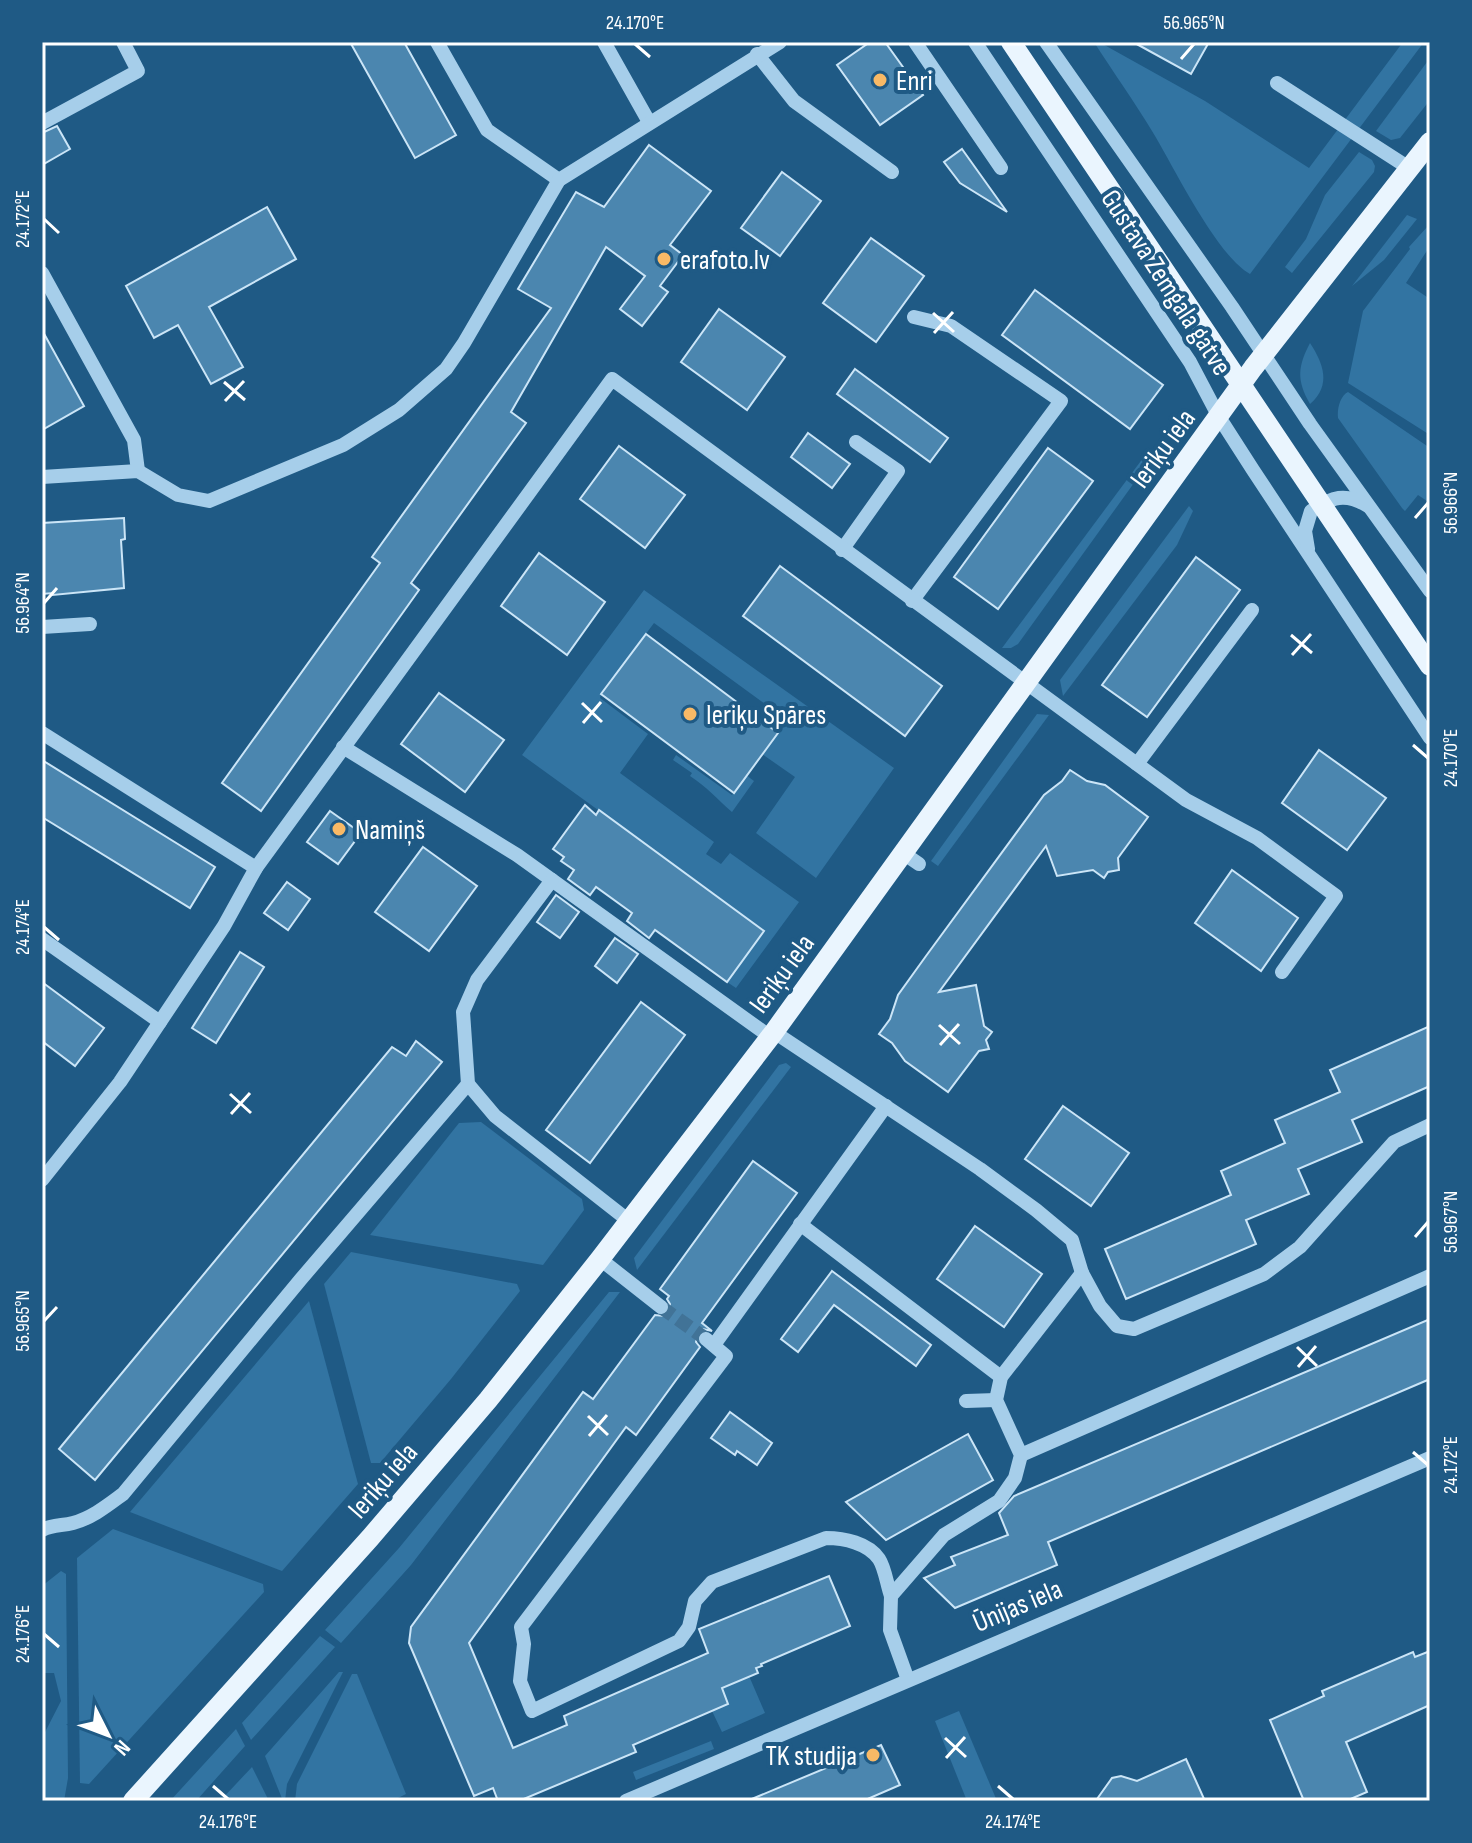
<svg xmlns="http://www.w3.org/2000/svg" width="1472" height="1843" viewBox="0 0 1472 1843" font-family="'Sofia Sans Condensed',sans-serif">
<style>
.green{fill:#3274a2}
.building{fill:#4b86af;stroke:#cbe5f7;stroke-width:2}
.lines{fill:none;stroke-linecap:round;stroke-linejoin:round}
.minor-tunnel{stroke:#417397;stroke-width:14;stroke-dasharray:14 7;stroke-linecap:butt}
.minor{stroke:#a6ceea;stroke-width:14}
.major{stroke:#eaf5fe;stroke-width:20}
.major-bridge{stroke:#eaf5fe;stroke-width:20}
.ticks{fill:none;stroke:#fff;stroke-width:3}
.poi-dot{fill:#f8b966;stroke:#1f5a85;stroke-width:3}
.labels{text-anchor:middle;stroke-width:8;stroke-linejoin:round;paint-order:stroke}
.poi-label{font-size:28px;fill:#fff;stroke:#1f5a85;text-anchor:start}
.street-label{font-size:28px;fill:#fff;stroke:#1f5a85}
.neatline{fill:none;stroke:#fff;stroke-width:3}
.ticks-label{font-size:20px;text-anchor:middle;fill:#fff}
</style>
<rect width="100%" height="100%" fill="#1f5a85"/>
<g class="green">
<path d="M 1094,42 L 1099,42 L 1205,101 L 1309,168 L 1403,42 L 1424,42 L 1250,274 C 1216,255 1174,167 1152,131 C 1134,101 1113,72 1094,42 Z"/>
<polygon points="1430,58 1430,100 1400,138 1391,140 1376,131"/>
<polygon points="1359,152 1372,160 1375,166 1374,172 1292,273 1285,267 1306,239 1325,195"/>
<polygon points="1407,215 1417,219 1384,260 1352,286"/>
<polygon points="1428,226 1430,246 1406,283 1430,299 1430,435 1348,383 1363,311 1410,249 1409,247"/>
<path d="M 1310,343 C 1323,363 1332,385 1310,404 C 1296,380 1298,366 1310,343 Z"/>
<path d="M 1348,392 L 1430,448 L 1430,503 L 1418,495 L 1405,511 L 1402,508 L 1338,418 C 1337,409 1340,396 1348,392 Z"/>
<polygon points="1149,450 1152,458 1018,644 1011,648 1002,648"/>
<polygon points="1189,506 1193,511 1177,545 1063,696 1060,680"/>
<polygon points="644,590 894,768 816,878 756,833 795,777 762,754 787,720 654,623 601,694 600,698 648,734 620,773 714,842 706,854 721,864 730,853 799,902 736,988 727,982 764,930 522,755"/>
<polygon points="1037,714 1049,715 938,866 931,861"/>
<path d="M 676,755 L 732,795 L 746,775 L 754,781 L 732,812 C 717,799 707,787 690,776 L 692,773 L 673,760 Z"/>
<polygon points="786,1063 791,1067 637,1270 634,1258 779,1065"/>
<polygon points="481,1122 582,1199 584,1210 543,1265 370,1235 459,1123"/>
<polygon points="351,1252 517,1284 520,1291 451,1379 380,1463 371,1463 324,1284"/>
<polygon points="609,1292 620,1292 411,1565 341,1643 325,1630 399,1548"/>
<polygon points="309,1301 358,1484 282,1571 130,1512"/>
<polygon points="113,1529 263,1584 264,1592 89,1784 80,1783 77,1558"/>
<polygon points="61,1571 66,1574 68,1778 64,1801 42,1801 42,1738 61,1701 54,1673 42,1673 42,1586"/>
<polygon points="320,1636 335,1647 251,1740 242,1723"/>
<polygon points="746,1669 765,1713 722,1732 712,1711 728,1704 719,1681"/>
<polygon points="339,1672 343,1672 287,1784 285,1801 283,1801 265,1756"/>
<polygon points="352,1674 357,1674 406,1794 392,1801 295,1801 297,1784"/>
<polygon points="959,1711 997,1801 967,1801 935,1721"/>
<polygon points="236,1729 245,1746 196,1801 170,1801"/>
<polygon points="711,1741 714,1749 636,1780 633,1772"/>
<polygon points="252,1767 269,1801 220,1801"/>
</g>
<g class="building">
<polygon points="350,42 404,42 456,135 415,158"/>
<polygon points="870,42 885,42 923,95 880,125 837,65"/>
<polygon points="1133,42 1209,42 1191,74"/>
<polygon points="57,126 70,149 42,165 42,133"/>
<polygon points="649,145 711,191 670,245 683,255 660,286 668,292 642,326 620,309 645,276 606,247 511,412 526,423 411,583 419,590 261,811 222,783 380,563 372,557 551,308 518,289 576,192 604,207"/>
<polygon points="962,149 1007,212 960,183 944,162"/>
<polygon points="782,172 821,201 780,256 741,228"/>
<polygon points="267,207 296,259 209,307 243,367 211,384 178,325 154,338 126,286"/>
<polygon points="871,238 924,276 876,342 823,303"/>
<polygon points="1035,290 1163,385 1130,429 1002,335"/>
<polygon points="719,309 785,357 747,410 681,362"/>
<polygon points="42,330 84,406 42,430"/>
<polygon points="855,369 948,438 930,462 837,394"/>
<polygon points="808,433 850,464 832,488 791,457"/>
<polygon points="619,446 685,495 645,548 580,499"/>
<polygon points="1048,448 1093,481 998,609 954,577"/>
<polygon points="124,518 125,539 121,540 124,588 53,595 53,593 42,594 42,523"/>
<polygon points="539,553 605,602 567,655 501,606"/>
<polygon points="1196,557 1240,590 1147,717 1102,685"/>
<polygon points="780,566 942,686 905,736 743,616"/>
<polygon points="646,634 778,733 734,793 601,694"/>
<polygon points="439,693 504,740 465,792 401,744"/>
<polygon points="1319,750 1386,798 1347,850 1282,803"/>
<polygon points="42,760 215,867 190,908 42,817"/>
<polygon points="1070,770 1087,781 1105,785 1148,817 1118,858 1119,870 1108,872 1104,878 1093,870 1057,876 1046,846 939,992 976,985 984,1026 992,1032 986,1040 989,1049 979,1051 948,1092 905,1061 892,1043 879,1034 890,1019 898,995 926,956 1044,795 1062,781"/>
<polygon points="585,805 596,815 599,810 764,931 727,982 655,930 649,938 627,921 632,913 596,887 590,895 568,879 574,870 561,861 564,857 553,849"/>
<polygon points="330,811 361,833 338,864 307,842"/>
<polygon points="423,847 477,886 429,951 375,912"/>
<polygon points="1232,870 1298,918 1261,971 1195,923"/>
<polygon points="287,882 310,899 288,930 264,913"/>
<polygon points="556,895 579,912 560,938 537,922"/>
<polygon points="615,938 638,954 617,983 595,966"/>
<polygon points="240,952 264,967 216,1043 192,1028"/>
<polygon points="42,982 104,1028 75,1066 42,1041"/>
<polygon points="641,1002 685,1035 590,1163 546,1130"/>
<polygon points="1430,1026 1430,1086 1352,1120 1362,1142 1298,1169 1309,1194 1246,1220 1256,1244 1126,1299 1105,1249 1231,1195 1221,1171 1285,1143 1275,1120 1340,1092 1330,1070"/>
<polygon points="416,1041 442,1062 95,1480 59,1449 392,1047 406,1056"/>
<polygon points="1063,1106 1129,1153 1091,1206 1025,1159"/>
<polygon points="753,1161 797,1193 702,1323 712,1331 703,1329 698,1333 696,1342 700,1347 636,1435 626,1427 469,1643 513,1748 567,1725 564,1716 708,1653 699,1629 829,1576 850,1626 761,1664 762,1666 756,1668 758,1673 722,1688 728,1704 633,1745 636,1752 519,1801 498,1801 493,1788 474,1796 409,1643 411,1627 583,1392 593,1399 655,1315 664,1316 669,1313 670,1304 667,1299 669,1296 660,1289"/>
<polygon points="975,1226 1042,1274 1004,1327 937,1279"/>
<polygon points="832,1271 931,1345 916,1366 834,1305 798,1352 781,1339"/>
<polygon points="1430,1319 1430,1379 1048,1542 1057,1565 955,1608 924,1578 955,1565 951,1557 1008,1535 999,1513 1014,1496"/>
<polygon points="730,1412 772,1443 757,1465 737,1451 735,1455 711,1438"/>
<polygon points="968,1434 993,1480 886,1540 846,1502"/>
<polygon points="1430,1651 1430,1705 1346,1742 1367,1792 1346,1801 1304,1801 1270,1720 1324,1696 1322,1691 1413,1652 1415,1657"/>
<polygon points="881,1745 900,1785 863,1801 747,1801"/>
<polygon points="1186,1759 1205,1801 1092,1801 1097,1799 1112,1778 1121,1776 1137,1781"/>
</g>
<g class="lines">
<polyline class="minor-tunnel" points="661,1307 706,1339"/>
<g class="minor">
<polyline points="437,42 487,130 559,180"/>
<polyline points="604,42 649,122"/>
<polyline points="915,42 1001,168"/>
<polyline points="975,42 1190,362 1219,417 1253,470 1430,738"/>
<polyline points="1046,42 1232,307 1310,424 1430,591"/>
<polyline points="757,54 794,101 892,172"/>
<polyline points="1277,83 1409,168"/>
<polyline points="42,123 138,71 123,42"/>
<polyline points="42,273 134,440 138,471"/>
<polyline points="42,477 138,471 178,495 209,501 343,445 399,410 446,369 464,343 559,180 780,42"/>
<path d="M 1308,549 L 1305,531 L 1311,511 C 1332,497 1345,492 1368,506"/>
<polyline points="842,550 898,471 856,442"/>
<polyline points="912,601 1061,401 951,326 914,317"/>
<polyline points="42,627 90,624"/>
<polyline points="42,733 256,868"/>
<polyline points="343,747 517,855 769,1036"/>
<polyline points="1137,764 1252,610"/>
<polyline points="903,853 919,864"/>
<polyline points="552,880 477,980 463,1012 468,1084 495,1116 629,1221"/>
<polyline points="42,939 160,1022"/>
<polyline points="774,1032 980,1169 1036,1210 1072,1240 1082,1273 1100,1306 1117,1326 1134,1329 1264,1274 1300,1247 1394,1142 1430,1125"/>
<polyline points="42,1180 120,1082 224,926 256,868 612,379 1186,800 1257,838 1336,896 1282,972"/>
<polyline points="800,1224 1001,1377"/>
<polyline points="600,1259 661,1307"/>
<path d="M 706,1339 L 726,1356 L 521,1627 L 524,1644 L 520,1681 L 532,1711 L 679,1641 L 689,1627 L 695,1601 L 712,1582 L 826,1538 C 844,1538 868,1543 879,1559 C 885,1568 887,1585 891,1596"/>
<polyline points="714,1345 886,1106"/>
<polyline points="966,1401 996,1400"/>
<polyline points="1021,1455 1430,1276"/>
<path d="M 42,1530 C 53,1524 62,1526 73,1523 C 92,1518 108,1505 123,1494 L 301,1279 L 468,1084"/>
<polyline points="908,1680 890,1630 891,1596 944,1535 999,1501 1015,1478 1021,1455 996,1400 1001,1377 1082,1273"/>
<polyline points="626,1801 1430,1458"/>
</g>
<polyline class="major" points="133,1801 370,1538 488,1400 600,1259 774,1032 1253,368 1430,142"/>
<polyline class="major-bridge" points="1011,42 1430,666"/>
</g>
<path class="ticks" d="M 635,44 L 650,57M 1181,59 L 1194,44M 44,219 L 59,233M 933,313 L 954,332M 934,333 L 953,312M 224,382 L 245,400M 225,401 L 244,381M 1415,518 L 1428,503M 44,603 L 57,588M 1291,635 L 1312,653M 1292,655 L 1311,634M 582,703 L 602,722M 583,723 L 601,702M 1413,745 L 1428,758M 44,927 L 59,940M 939,1025 L 960,1044M 940,1045 L 959,1024M 230,1094 L 251,1113M 231,1114 L 250,1093M 1415,1237 L 1428,1222M 44,1321 L 57,1307M 1297,1347 L 1317,1366M 1298,1367 L 1316,1346M 588,1416 L 608,1435M 589,1436 L 607,1415M 1413,1452 L 1428,1465M 44,1634 L 59,1647M 945,1738 L 966,1757M 946,1758 L 965,1737M 213,1786 L 228,1799M 998,1786 L 1013,1799"/>
<g class="poi-dot">
<circle cx="880" cy="80" r="8"/>
<circle cx="664" cy="259" r="8"/>
<circle cx="690" cy="714" r="8"/>
<circle cx="339" cy="829" r="8"/>
<circle cx="873" cy="1755" r="8"/>
</g>
<g class="labels">
<g class="poi-label">
<text x="896" y="90">Enri</text>
<text x="680" y="269">erafoto.lv</text>
<text x="706" y="724">Ieriķu Spāres</text>
<text x="355" y="839">Namiņš</text>
<text x="857" y="1765" text-anchor="end">TK studija</text>
</g>
<g class="street-label">
<text transform="translate(1167 282) rotate(57)" y="10">Gustava Zemgala gatve</text>
<text transform="translate(1162 448) rotate(-54)" y="10">Ieriķu iela</text>
<text transform="translate(781 973) rotate(-54)" y="10">Ieriķu iela</text>
<text transform="translate(382 1480) rotate(-49)" y="10">Ieriķu iela</text>
<text transform="translate(1017 1605) rotate(-23)" y="10">Ūnijas iela</text>
</g>
</g>
<rect width="1472" height="1843" fill="none" stroke="#1f5a85" stroke-width="88"/>
<g transform="translate(108 1735) rotate(132)" stroke="#1f5a85" stroke-width="6" paint-order="stroke">
<path d="M0-6L14 30L0 20L-14 30Z" fill="#ffffff"/>
<text y="-12" font-size="22" font-weight="bold" text-anchor="middle" fill="#ffffff">N</text>
</g>
<rect x="44" y="44" width="1384" height="1755" class="neatline"/>
<g class="ticks-label">
<text x="635" y="29">24.170°E</text>
<text x="1194" y="29">56.965°N</text>
<text transform="translate(22 219) rotate(-90)" y="7">24.172°E</text>
<text transform="translate(1450 503) rotate(-90)" y="7">56.966°N</text>
<text transform="translate(22 603) rotate(-90)" y="7">56.964°N</text>
<text transform="translate(1450 758) rotate(-90)" y="7">24.170°E</text>
<text transform="translate(22 927) rotate(-90)" y="7">24.174°E</text>
<text transform="translate(1450 1222) rotate(-90)" y="7">56.967°N</text>
<text transform="translate(22 1321) rotate(-90)" y="7">56.965°N</text>
<text transform="translate(1450 1465) rotate(-90)" y="7">24.172°E</text>
<text transform="translate(22 1634) rotate(-90)" y="7">24.176°E</text>
<text x="228" y="1828">24.176°E</text>
<text x="1013" y="1828">24.174°E</text>
</g>
</svg>
